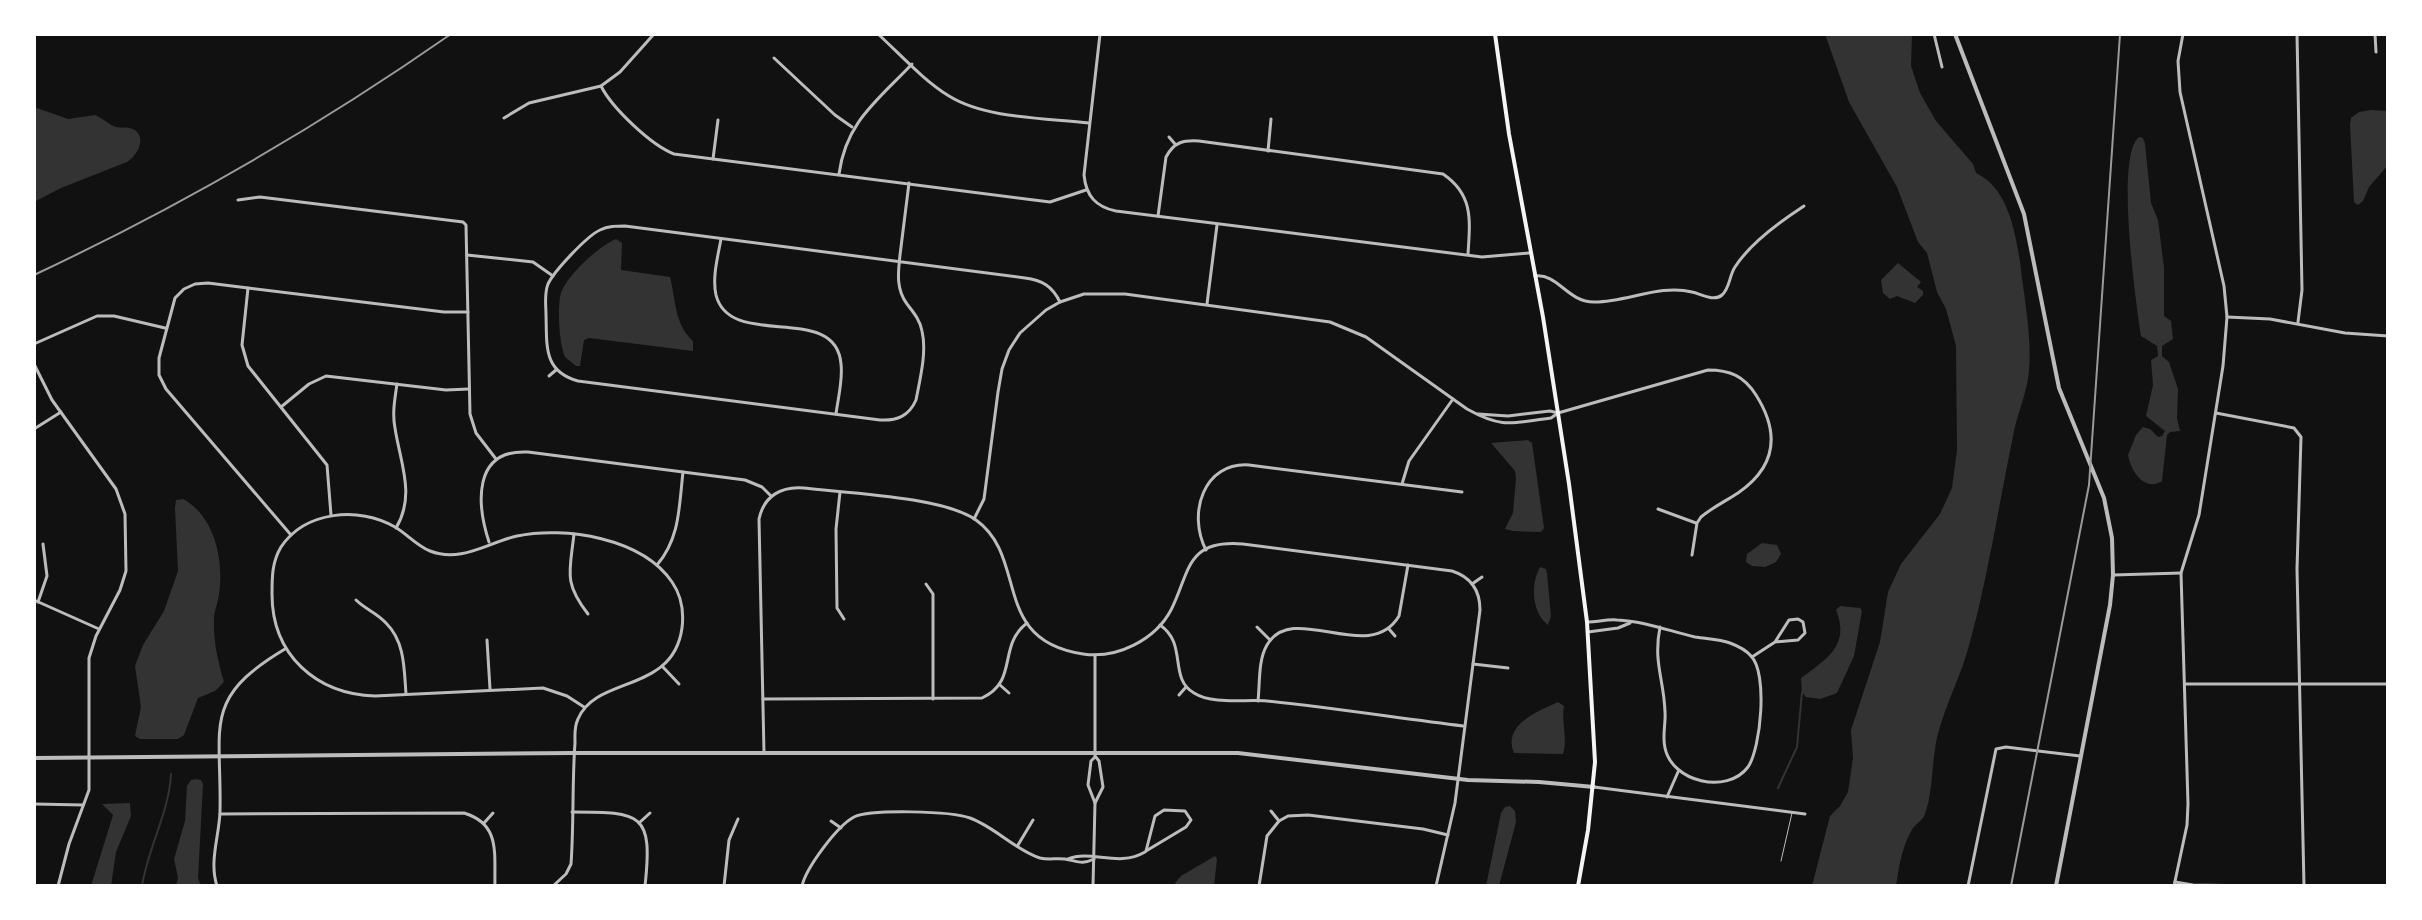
<svg xmlns="http://www.w3.org/2000/svg" width="2422" height="920" viewBox="0 0 2422 920" font-family="'Asap Condensed',sans-serif">
<style>
.water{fill:#333}
.lines{fill:none;stroke-linecap:round;stroke-linejoin:round}
.stream{stroke:#333;stroke-width:2}
.service{stroke:#bcbcbc;stroke-width:1}
.minor{stroke:#bcbcbc;stroke-width:3}
.tertiary{stroke:#bcbcbc;stroke-width:4}
.secondary{stroke:#f5f5f5;stroke-width:4}
.rail{stroke:#9a9a9a;stroke-width:2}
</style>
<rect width="100%" height="100%" fill="#111"/>
<g class="water">
<path d="M 1825,34 L 1912,34 L 1911,66 L 1920,93 L 1936,121 L 1973,164 L 1976,173 C 2008,188 2015,231 2020,262 C 2024,297 2032,336 2029,371 C 2027,394 2017,414 2013,436 C 1998,509 1987,584 1966,656 C 1958,681 1946,705 1939,730 C 1931,756 1934,790 1925,814 C 1923,820 1917,823 1913,828 C 1902,846 1899,866 1896,886 L 1812,886 L 1830,816 L 1840,806 L 1848,792 L 1853,758 L 1851,730 L 1880,642 L 1888,592 L 1901,564 L 1940,514 L 1952,488 L 1957,450 L 1956,346 L 1946,309 L 1937,292 L 1927,253 L 1918,242 L 1897,187 L 1849,102 Z"/>
<path d="M 34,107 L 68,119 L 95,115 C 102,118 106,122 113,126 C 119,129 126,126 133,129 C 148,137 137,156 127,162 L 61,188 L 34,202 Z"/>
<polygon points="2371,110 2388,111 2388,165 2369,187 2363,201 2358,205 2354,202 2350,125 2351,118 2359,112"/>
<path d="M 2139,137 L 2143,138 L 2145,144 L 2151,203 L 2158,220 L 2164,268 L 2164,316 L 2171,321 L 2173,339 L 2162,346 L 2162,356 L 2169,362 L 2178,389 L 2177,418 L 2180,431 L 2170,432 L 2167,435 L 2162,481 C 2145,492 2131,472 2128,455 L 2136,435 L 2143,427 L 2150,429 L 2158,437 L 2162,436 L 2165,431 L 2146,416 L 2153,385 L 2151,360 L 2158,356 L 2157,346 L 2141,336 C 2136,303 2115,156 2139,137 Z"/>
<path d="M 616,239 L 622,243 L 621,270 L 670,277 C 676,300 674,324 693,341 L 693,351 L 589,338 L 584,340 L 580,366 L 576,366 L 565,357 C 559,343 557,307 561,293 C 567,275 599,246 616,239 Z"/>
<polygon points="1898,263 1921,282 1917,287 1923,291 1923,295 1915,303 1897,296 1890,299 1883,293 1881,280"/>
<polygon points="1528,440 1532,443 1544,528 1541,532 1513,531 1505,529 1513,513 1516,478 1515,471 1491,443"/>
<path d="M 183,499 C 215,516 224,561 219,594 C 218,603 214,611 214,619 C 213,641 218,661 224,682 L 215,691 L 198,698 L 184,735 L 178,739 L 140,739 L 135,736 L 141,707 L 135,666 L 143,645 L 164,611 L 178,571 L 175,508 L 176,500 Z"/>
<polygon points="1762,543 1777,545 1781,554 1776,562 1765,567 1752,566 1746,562 1747,554"/>
<path d="M 1540,567 L 1546,569 L 1547,574 L 1551,616 L 1548,625 C 1532,613 1530,585 1540,567 Z"/>
<path d="M 1840,606 L 1860,608 L 1862,611 L 1854,656 L 1837,693 L 1820,699 L 1806,697 L 1802,692 L 1801,678 C 1825,660 1851,646 1836,610 Z"/>
<path d="M 1558,702 L 1564,706 C 1561,722 1568,739 1563,754 L 1514,753 C 1502,725 1538,711 1558,702 Z"/>
<polygon points="196,779 201,780 203,784 198,878 201,886 176,886 178,878 174,859 185,821 187,786 191,780"/>
<polygon points="130,803 131,816 116,852 111,886 91,886 113,815 102,804"/>
<polygon points="1510,806 1515,811 1516,822 1499,886 1486,886 1501,813 1505,807"/>
<polygon points="1215,856 1217,859 1214,886 1178,886 1175,883 1181,876"/>
</g>
<g class="lines">
<g class="stream">
<polyline points="1778,788 1797,747 1802,692"/>
<path d="M 142,886 C 148,847 169,813 171,774"/>
</g>
<polyline class="service" points="1781,861 1792,813"/>
<g class="minor">
<path d="M 878,34 C 901,55 923,80 949,96 C 986,119 1046,118 1089,123"/>
<path d="M 1100,34 L 1084,175 C 1086,196 1096,207 1116,211 L 1482,257 L 1529,253"/>
<polyline points="1934,34 1942,67"/>
<polyline points="2297,34 2302,290 2298,322"/>
<polyline points="2375,34 2376,52"/>
<polyline points="774,58 835,115 852,127"/>
<path d="M 601,86 C 612,108 651,145 674,154 L 1050,202 L 1086,190"/>
<polyline points="504,118 529,103 601,86 620,72 654,34"/>
<polyline points="1169,137 1175,144"/>
<polyline points="1268,151 1271,119"/>
<polyline points="713,159 718,120"/>
<path d="M 839,174 C 846,122 877,101 912,64"/>
<path d="M 909,183 L 900,255 C 898,273 896,289 907,304 C 914,313 920,320 922,331 C 927,352 920,379 916,400 C 909,416 897,421 880,420 L 578,381 C 543,371 547,346 546,315 C 546,305 544,294 548,284 C 554,271 587,236 600,230 C 608,226 616,226 625,226 L 1025,278 C 1042,280 1052,286 1060,302"/>
<polyline points="238,200 260,197 463,222 466,225 470,414 476,433 496,459"/>
<path d="M 1158,216 L 1166,157 C 1174,142 1183,140 1199,141 L 1443,174 C 1474,195 1470,221 1468,254"/>
<path d="M 721,239 C 718,256 712,277 716,295 C 730,351 836,301 841,364 C 843,380 838,398 836,414"/>
<polyline points="467,255 533,262 553,276"/>
<path d="M 1535,276 C 1558,273 1568,303 1595,302 C 1627,302 1660,284 1692,292 C 1701,294 1714,302 1722,295 C 1730,288 1729,276 1735,267 C 1749,245 1781,221 1804,206"/>
<polyline points="248,288 242,345 248,366 327,465 331,515"/>
<polyline points="1207,304 1217,225"/>
<polyline points="2227,317 2270,319 2345,333 2388,336"/>
<polyline points="34,344 97,316 114,316 165,328"/>
<polyline points="34,364 52,400 116,489 125,514 126,571 120,590 96,636 89,658 89,790 69,844 58,886"/>
<polyline points="549,376 556,370"/>
<polyline points="281,407 309,384 326,376 446,390 469,389"/>
<polyline points="2216,413 2294,428 2301,437 2297,569 2304,886"/>
<polyline points="1478,414 1508,416 1550,411 1558,413"/>
<polyline points="34,429 61,412"/>
<polyline points="1402,484 1409,461 1453,399"/>
<polyline points="840,492 836,529 837,608 844,619"/>
<polyline points="1658,509 1696,523"/>
<path d="M 974,519 L 984,499 L 998,392 L 1002,369 L 1009,350 L 1020,333 L 1046,310 L 1060,302 L 1084,294 L 1125,294 L 1330,322 L 1366,337 L 1467,409 C 1503,429 1512,423 1551,418 L 1558,413 L 1708,370 C 1730,370 1744,376 1756,395 C 1780,433 1777,466 1738,493 C 1726,501 1713,507 1701,517 L 1697,523 L 1692,555"/>
<path d="M 396,528 C 416,495 400,462 395,428 C 392,413 395,398 397,384"/>
<path d="M 574,534 C 570,571 563,582 588,614"/>
<polyline points="291,535 166,389 159,375 159,358 175,298 184,289 195,284 208,283 444,312 468,312"/>
<path d="M 489,542 C 477,505 472,449 528,452 L 745,480 L 762,487 L 771,496"/>
<path d="M 1206,550 C 1187,513 1204,462 1249,465 L 1462,492"/>
<path d="M 657,565 C 680,538 679,507 683,472"/>
<polyline points="2113,575 2181,573"/>
<polyline points="926,584 933,594 933,699"/>
<polyline points="1472,584 1482,577"/>
<polyline points="34,600 99,629"/>
<path d="M 356,600 C 365,609 377,613 386,623 C 405,642 404,668 406,694"/>
<polyline points="38,602 47,576 43,544"/>
<path d="M 1587,622 C 1597,622 1607,619 1617,620 C 1644,621 1669,631 1695,637 C 1707,639 1719,639 1730,643 C 1738,646 1746,650 1751,656 C 1768,673 1761,748 1748,767 C 1727,795 1672,782 1665,748 C 1662,736 1666,723 1665,712 C 1664,679 1653,663 1660,627"/>
<path d="M 1160,625 C 1188,644 1168,678 1194,693 C 1213,705 1245,699 1267,701 C 1333,708 1398,718 1463,726"/>
<polyline points="1257,627 1270,640"/>
<polyline points="1389,629 1395,636"/>
<polyline points="1588,632 1618,628 1630,623"/>
<polyline points="487,640 490,689"/>
<polyline points="1752,657 1775,642 1798,640 1805,633 1803,622 1798,619 1789,620 1775,642"/>
<polyline points="1473,664 1508,668"/>
<polyline points="662,666 679,684"/>
<polyline points="2186,684 2388,684"/>
<polyline points="1000,685 1009,693"/>
<polyline points="1179,695 1186,687"/>
<path d="M 763,699 L 982,698 C 1019,681 997,646 1027,623"/>
<path d="M 1258,701 C 1260,683 1258,660 1267,645 C 1293,600 1369,666 1399,616 L 1408,565"/>
<path d="M 764,753 L 759,519 C 764,496 781,486 804,488 C 847,493 944,497 976,520 C 1029,558 990,640 1083,654 C 1117,659 1155,640 1171,610 C 1190,573 1185,539 1243,544 L 1452,571 C 1471,577 1480,590 1480,610 L 1455,803 L 1436,886"/>
<polyline points="1594,787 1805,814"/>
<polyline points="1667,797 1678,772"/>
<polyline points="1095,803 1103,787 1099,761 1095,756 1095,655"/>
<polyline points="34,804 83,805"/>
<polygon points="1164,810 1185,811 1191,820 1186,827 1146,851 1155,816"/>
<polyline points="1271,811 1279,821"/>
<path d="M 572,812 C 642,812 653,813 645,886"/>
<path d="M 220,814 L 464,813 C 501,824 494,854 495,886"/>
<polyline points="831,821 841,828"/>
<polyline points="484,823 493,813"/>
<polyline points="639,823 650,813"/>
<polyline points="1018,845 1033,820"/>
<path d="M 1068,859 C 1091,849 1118,868 1145,852"/>
<polyline points="2175,882 2193,885 2256,886"/>
<path d="M 217,886 C 209,862 219,837 220,812 C 222,726 201,699 285,649"/>
<path d="M 553,886 L 566,874 L 571,864 C 574,823 572,783 575,743 C 575,734 574,727 578,719 C 596,675 673,694 682,628 C 684,612 681,595 672,582 C 642,538 565,526 517,536 C 487,543 461,563 430,551 C 417,546 407,534 395,527 C 359,506 305,511 281,547 C 272,562 272,577 272,594 C 272,655 316,694 375,696 L 543,688 L 567,696 L 584,707"/>
<polyline points="724,886 729,840 738,819"/>
<path d="M 802,886 C 806,868 837,826 854,817 C 871,809 951,811 970,818 C 995,827 1015,850 1040,858 C 1048,860 1057,858 1065,859 C 1077,861 1082,865 1094,859"/>
<polyline points="1093,886 1095,803 1088,785 1091,761 1095,757"/>
<polyline points="1259,886 1267,836 1279,821 1288,816 1308,815 1423,829 1448,835"/>
<polyline points="1968,886 1996,749 2006,747 2080,756"/>
<polyline points="2174,886 2187,825 2188,804 2181,573 2199,515 2223,366 2227,317 2224,286 2180,92 2178,61 2183,34"/>
</g>
<g class="tertiary">
<polyline points="1955,34 2024,214 2059,388 2104,498 2112,538 2113,575 2110,605 2056,886"/>
<polyline points="34,758 573,753 1238,753 1468,780 1539,782 1594,787"/>
</g>
<polyline class="secondary" points="1495,34 1509,134 1543,317 1569,484 1587,622 1595,762 1588,830 1578,886"/>
<g class="rail">
<path d="M 34,275 C 179,207 319,126 451,34"/>
<polyline points="2011,886 2089,485 2120,34"/>
</g>
</g>
<rect width="2422" height="920" fill="none" stroke="#ffffff" stroke-width="72"/>
</svg>
